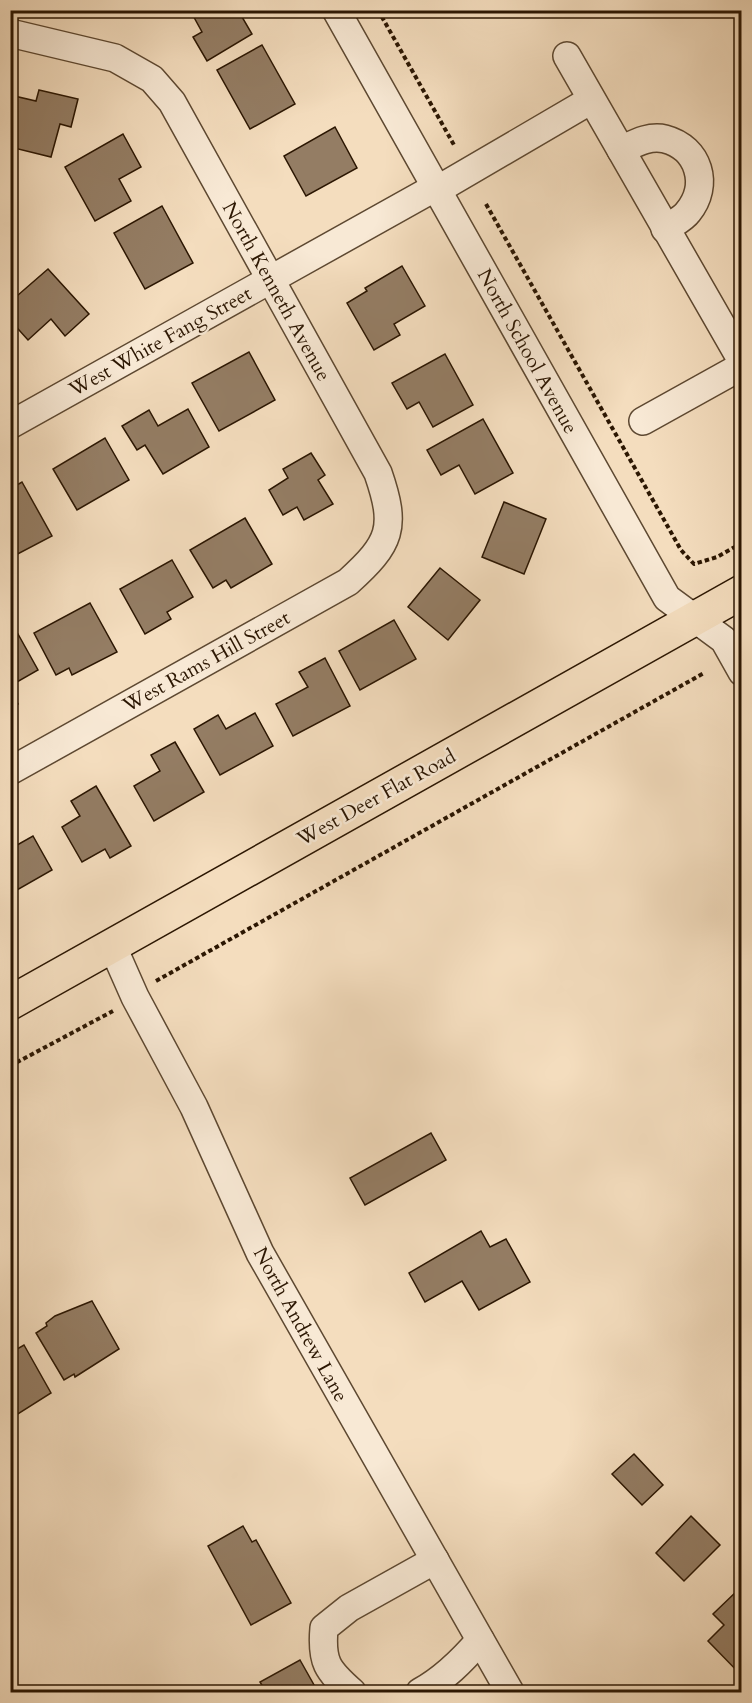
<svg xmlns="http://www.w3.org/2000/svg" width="752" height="1703" viewBox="0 0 752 1703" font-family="Cardo,serif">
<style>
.building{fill:#947d64;stroke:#2b1602;stroke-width:1.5}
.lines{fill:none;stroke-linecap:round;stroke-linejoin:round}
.minor-casing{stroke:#5d4831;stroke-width:30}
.major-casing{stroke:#2b1602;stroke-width:36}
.path{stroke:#2b1602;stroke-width:4;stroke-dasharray:4.5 3;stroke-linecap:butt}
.minor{stroke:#f8e9d5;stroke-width:27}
.major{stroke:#f4ddbe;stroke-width:33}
.labels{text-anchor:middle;stroke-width:5;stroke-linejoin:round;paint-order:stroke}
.street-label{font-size:20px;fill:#2b1602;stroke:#f8e9d5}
</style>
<rect width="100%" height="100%" fill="#f4ddbe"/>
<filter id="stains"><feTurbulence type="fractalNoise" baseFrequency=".00333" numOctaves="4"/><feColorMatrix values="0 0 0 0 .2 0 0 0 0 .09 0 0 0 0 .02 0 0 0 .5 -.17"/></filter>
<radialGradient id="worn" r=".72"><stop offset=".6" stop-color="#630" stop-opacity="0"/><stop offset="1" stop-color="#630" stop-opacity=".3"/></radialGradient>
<g class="building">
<polygon points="190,10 238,10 252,34 207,61 193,37 202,32"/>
<polygon points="262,45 295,104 250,129 217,70"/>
<polygon points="39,90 78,99 71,127 60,124 51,157 10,147 10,95 36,101"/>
<polygon points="335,127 357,168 306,196 284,156"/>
<polygon points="123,134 141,167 119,179 131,201 95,221 65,167"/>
<polygon points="162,206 193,263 145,289 114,233"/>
<polygon points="402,266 425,306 394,324 400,335 374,350 347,303 367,291 365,288"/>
<polygon points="48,269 89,314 65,336 51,319 28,340 10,320 10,302"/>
<polygon points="249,352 275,400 219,431 192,383"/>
<polygon points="445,354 473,405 433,427 419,402 407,409 392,383"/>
<polygon points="188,409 209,447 163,474 145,445 137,450 122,426 149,410 158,426"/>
<polygon points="483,419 513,473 475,494 459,465 441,475 427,450"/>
<polygon points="105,438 129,480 77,510 53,469"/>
<polygon points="311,453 325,475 318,480 333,504 304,520 297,507 283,515 269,490 288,478 283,469"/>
<polygon points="22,482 52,536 10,558 10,489"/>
<polygon points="504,502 546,519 524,574 482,557"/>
<polygon points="245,518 272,564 231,588 226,580 213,588 190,550"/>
<polygon points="172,560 193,597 167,612 171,619 145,634 120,589"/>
<polygon points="440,568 480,600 448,640 408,607"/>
<polygon points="90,603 117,652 72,675 69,668 56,675 34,633"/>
<polygon points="394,620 416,659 360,690 339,651"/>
<polygon points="18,634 38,670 10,686 10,638"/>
<polygon points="325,658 350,706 293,736 276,704 308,687 299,672"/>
<polygon points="10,689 18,704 10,708"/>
<polygon points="255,713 273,746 220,775 194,729 218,715 226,729"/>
<polygon points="175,742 204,792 154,821 134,786 160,771 151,755"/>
<polygon points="96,786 131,846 110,858 105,849 82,862 62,827 80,816 71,801"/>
<polygon points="33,836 52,870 10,894 10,849"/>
<polygon points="431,1133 446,1160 365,1205 350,1178"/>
<polygon points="481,1231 490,1247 506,1239 530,1282 479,1310 462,1281 425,1302 409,1273"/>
<polygon points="92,1301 119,1349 75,1377 74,1374 64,1380 36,1333 47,1326 46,1323 55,1316"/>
<polygon points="24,1345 51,1393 10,1419 10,1349 12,1352"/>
<polygon points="634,1454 663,1485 642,1505 612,1474"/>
<polygon points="691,1516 720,1545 684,1581 656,1553"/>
<polygon points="243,1526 252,1542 256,1540 291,1603 251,1625 208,1546"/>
<polygon points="739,1589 742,1592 742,1676 708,1641 724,1625 713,1614"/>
<polygon points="300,1660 318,1692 266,1692 260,1682"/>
</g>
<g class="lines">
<g class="minor-casing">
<g id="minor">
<polyline points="336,10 667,598 724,640 742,672"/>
<path d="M 10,33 L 115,58 L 152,79 L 172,102 L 378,473 C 397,528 391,543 348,582 L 10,771"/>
<polyline points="567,56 742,361"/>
<path d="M 621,150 C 634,144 649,135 665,139 C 699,148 710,185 688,212 C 683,219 672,224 665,229"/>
<polyline points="437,190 591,100"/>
<polyline points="643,421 742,366"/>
<polyline points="10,425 436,187"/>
<polyline points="112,945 135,997 194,1107 260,1253 510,1692"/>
<path d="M 352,1692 C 327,1670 321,1662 324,1628 L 349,1608 L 435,1560"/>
<path d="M 420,1692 C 444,1679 462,1661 480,1640"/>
</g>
</g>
<g class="major-casing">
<polyline id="major" points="10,1003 742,592"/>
</g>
<g class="path">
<polyline points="378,10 454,145"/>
<polyline points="486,204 681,550 694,564 717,557 742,543"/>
<polyline points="156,981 704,673"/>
<polyline points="10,1066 113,1011"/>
</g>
<use href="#minor" class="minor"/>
<use href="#major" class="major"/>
</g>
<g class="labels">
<g class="street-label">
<text transform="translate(277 291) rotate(61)" y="7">North Kenneth Avenue</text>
<text transform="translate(160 341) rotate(-29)" y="7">West White Fang Street</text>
<text transform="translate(528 351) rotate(61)" y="7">North School Avenue</text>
<text transform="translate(206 661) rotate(-29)" y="7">West Rams Hill Street</text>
<text transform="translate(376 797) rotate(-29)" y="7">West Deer Flat Road</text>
<text transform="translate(301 1324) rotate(61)" y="7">North Andrew Lane</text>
</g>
</g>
<rect width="752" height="1703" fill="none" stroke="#f4ddbe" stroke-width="36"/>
<rect x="12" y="12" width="728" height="1679" fill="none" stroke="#2b1602" stroke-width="3"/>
<rect x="18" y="18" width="716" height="1667" fill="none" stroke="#2b1602" stroke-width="1.5"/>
<rect width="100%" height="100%" filter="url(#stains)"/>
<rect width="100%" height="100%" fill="url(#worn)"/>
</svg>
